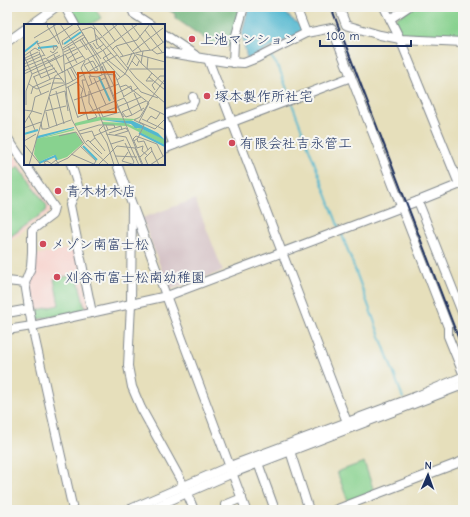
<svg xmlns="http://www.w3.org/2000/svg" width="470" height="517" viewBox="0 0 470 517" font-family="'Comic Neue','Klee One',sans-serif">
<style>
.built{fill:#f7d0cb}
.industrial{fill:#d2bec2}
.green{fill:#88d28f;stroke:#528076}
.forest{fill:#6eb47a;stroke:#44726c}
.water{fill:#52b8d0;stroke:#367497}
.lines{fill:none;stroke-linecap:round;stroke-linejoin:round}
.stream{stroke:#52b8d0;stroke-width:2}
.minor-casing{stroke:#80878c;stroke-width:10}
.minor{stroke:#fff;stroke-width:8}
.rail{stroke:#1b2f5e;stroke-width:2}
.poi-dot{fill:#d1495b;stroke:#f6f6f2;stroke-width:1.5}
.labels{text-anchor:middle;stroke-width:4;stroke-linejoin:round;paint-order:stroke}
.poi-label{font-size:14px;fill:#1b2f5e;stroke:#f6f6f2;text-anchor:start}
.inset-river{fill:none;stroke:#52b8d0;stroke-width:2}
.inset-road{fill:none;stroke:#959996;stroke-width:1}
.view{fill:#d45514;fill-opacity:0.15;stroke:#d45514;stroke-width:2}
.inset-edge{fill:none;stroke:#1b2f5e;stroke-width:2}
</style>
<rect width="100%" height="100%" fill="#f6f6f2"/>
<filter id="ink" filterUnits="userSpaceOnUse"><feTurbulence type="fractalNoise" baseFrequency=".025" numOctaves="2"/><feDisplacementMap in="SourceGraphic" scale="8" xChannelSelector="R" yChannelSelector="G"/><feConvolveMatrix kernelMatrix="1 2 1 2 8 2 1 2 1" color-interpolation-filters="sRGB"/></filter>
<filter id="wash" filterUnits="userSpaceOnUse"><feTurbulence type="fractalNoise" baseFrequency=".012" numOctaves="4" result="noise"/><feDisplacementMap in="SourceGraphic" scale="16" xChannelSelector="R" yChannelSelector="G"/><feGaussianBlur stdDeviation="0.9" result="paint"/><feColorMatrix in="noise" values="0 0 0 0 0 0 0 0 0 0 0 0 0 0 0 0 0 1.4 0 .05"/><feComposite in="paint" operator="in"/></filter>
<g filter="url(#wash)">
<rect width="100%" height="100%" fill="#e6dfbb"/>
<g class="built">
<polygon points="7,144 51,207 49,213 7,243"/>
<polygon points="77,247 90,311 33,322 27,286 34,255"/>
</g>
<polygon class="industrial" points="195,199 223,271 169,290 142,218"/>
<g class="green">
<polygon points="68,7 94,7 101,18 89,25 78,25"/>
<polygon points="413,7 463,7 463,38 401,34 394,20"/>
<polygon points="19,166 47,206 46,211 7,239 7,174"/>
<polygon points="77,274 85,310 35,320 34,311 59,305 54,279"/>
<polygon points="364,462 375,494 349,504 337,472"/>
</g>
<polygon class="forest" points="164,7 242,7 232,47 214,45 175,18 175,14"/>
<path class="water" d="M 252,7 L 282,7 C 287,16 292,20 301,25 L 302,30 L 301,33 L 247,59 L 242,34 L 248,9 Z"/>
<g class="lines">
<g class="stream">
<polyline points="271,54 270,55 279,68 290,97"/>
<polyline points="291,101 339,228"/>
<polyline points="341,232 403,398"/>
<polyline points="141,510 146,508"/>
</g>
</g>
</g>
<g filter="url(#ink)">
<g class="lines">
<g class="minor-casing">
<g id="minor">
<polyline points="65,7 75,25"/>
<polyline points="131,7 134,14 151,25"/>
<polyline points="296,7 306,33"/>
<polyline points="339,7 346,25 380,35 400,39 463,42"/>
<polyline points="384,7 400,39 459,184"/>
<polyline points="390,19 408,7"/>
<polyline points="31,25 56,7"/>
<polyline points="164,34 195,55"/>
<polyline points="7,42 25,29"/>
<polyline points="164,52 226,62 244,63 257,58 306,33 332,28 448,327 448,336 463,373"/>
<polyline points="208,59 347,422"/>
<polyline points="233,63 234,42 244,7"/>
<polyline points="164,115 192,105 194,101 193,97"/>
<polyline points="164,121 174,145"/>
<polyline points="7,137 25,164"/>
<polyline points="164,149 232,122 351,77"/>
<polyline points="25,164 54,207 52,215 32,230 32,252 31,267 25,283 32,326 73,510"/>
<polyline points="71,164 78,186 70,205 92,313"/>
<polyline points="117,164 246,510"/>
<polyline points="418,201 463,315"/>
<polyline points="132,207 131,304 128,366 132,387 141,408 184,486 194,510"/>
<polyline points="7,281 25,283"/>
<polyline points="7,313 29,309"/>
<polyline points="7,330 32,326 167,296 418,201 463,183"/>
<polyline points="290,451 309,510"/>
<polyline points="258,463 275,510"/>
<polyline points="128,510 230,466 417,396 462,377 463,375"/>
<polyline points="148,510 233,473 463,385"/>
<polyline points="226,510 225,505 242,498"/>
<polyline points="335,510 463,461"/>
</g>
</g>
<use href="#minor" class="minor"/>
<polyline class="rail" points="331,7 463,350"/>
</g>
</g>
<g class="poi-dot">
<circle cx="192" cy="39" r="4"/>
<circle cx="207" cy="96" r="4"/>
<circle cx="232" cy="143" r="4"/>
<circle cx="58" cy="191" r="4"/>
<circle cx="43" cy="244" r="4"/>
<circle cx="57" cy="277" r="4"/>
</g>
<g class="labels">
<g class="poi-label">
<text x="200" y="44">上池マンション</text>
<text x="215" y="101">塚本製作所社宅</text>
<text x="240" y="148">有限会社吉永管工</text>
<text x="66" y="196">青木材木店</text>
<text x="51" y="249">メゾン南富士松</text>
<text x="65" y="282">刈谷市富士松南幼稚園</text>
</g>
</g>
<g transform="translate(24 24)">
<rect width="141" height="141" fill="#e6dfbb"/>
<path d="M 75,93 L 110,95 L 116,93 L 107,97 L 78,96 L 51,102 L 51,99 ZM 78,98 L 102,99 L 115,105 L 110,101 L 136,113 L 141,116 L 141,121 L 103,102 L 79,101 ZM 49,105 L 51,106 L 19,114 L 51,108 L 59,119 L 43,133 L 34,136 L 30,131 L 15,138 L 10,130 L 12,115 Z" fill="#88d28f"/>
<path d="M 78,96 L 109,97 L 134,109 L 141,116 L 116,104 L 111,104 L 107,100 ZM 50,103 L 50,104 L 12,115 L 13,112 Z" fill="#52b8d0"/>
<path class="inset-river" d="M 40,20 L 57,8M 14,24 L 33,22M 0,28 L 14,17M 75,53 L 86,77M 115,109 L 141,122M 0,110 L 14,106M 59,122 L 73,136M 15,139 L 31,132 L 33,136"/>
<path class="inset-road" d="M 25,0 L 23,2 L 35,20M 29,0 L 39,27 L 43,75 L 48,96 L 61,119 L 85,141M 36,0 L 61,35M 53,0 L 65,20M 53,0 L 74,35 L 119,141M 68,0 L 112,54 L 141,79M 79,0 L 91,17M 88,0 L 118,40 L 141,61M 98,0 L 117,27M 107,0 L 126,26M 126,0 L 139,18M 70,4 L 73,20 L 78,26M 58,6 L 67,3 L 70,5M 121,6 L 138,28M 71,10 L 82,23M 79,12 L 94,0M 10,14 L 33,0M 58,15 L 76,43 L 78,51M 56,16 L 63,26M 12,17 L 21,32M 69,19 L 73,25 L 80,20M 13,20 L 25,16 L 50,0M 66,20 L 77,35M 39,21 L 38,17 L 56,5M 44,22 L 53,39M 92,22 L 113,16 L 126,0M 39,24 L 59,11M 39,26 L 61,13M 79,26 L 85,37 L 105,53 L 117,68 L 134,74M 88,26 L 92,22 L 99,32M 128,26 L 141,17M 26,27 L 29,29 L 34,23 L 29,22 L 30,26M 109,27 L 139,4M 6,28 L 17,54 L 33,47M 15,28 L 26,55M 40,28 L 51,23M 87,29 L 103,47M 41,30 L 54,53M 112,30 L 141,38M 30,31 L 39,49M 0,32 L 8,50 L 29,41M 0,32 L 11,24 L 16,27M 96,33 L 119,27 L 128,26 L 133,30 L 141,28M 1,34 L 14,28M 23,34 L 34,28M 79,34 L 96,53M 79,34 L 87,29 L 82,23M 43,35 L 54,28M 64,35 L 66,38 L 69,37 L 74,46 L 71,47 L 66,38 L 60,41 L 67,52M 0,37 L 16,30M 25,37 L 36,31M 61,37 L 57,44 L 59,49 L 95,141M 108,37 L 113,42 L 115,37M 78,38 L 90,62M 117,39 L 119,27M 0,40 L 20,31M 41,40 L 59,32M 103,41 L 108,29M 78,42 L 81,50 L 92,51M 0,43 L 22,34 L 40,58M 46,43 L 52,54M 43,45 L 49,57M 106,45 L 141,45M 123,45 L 124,33M 0,47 L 25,36M 128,49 L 122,57 L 129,57M 0,50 L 78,13M 91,51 L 100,73M 9,53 L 31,44M 10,53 L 17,70M 125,53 L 141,66M 70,54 L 82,81M 61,56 L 58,56 L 62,73M 93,56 L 101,50 L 111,31M 27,59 L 13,65 L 9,63 L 29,54 L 38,55M 28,59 L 41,59M 5,60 L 9,63 L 7,70M 68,60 L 65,52 L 73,53 L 80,50 L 93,83 L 117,73M 64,62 L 81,54M 44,63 L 54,94M 96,63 L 102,61 L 125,79 L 115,98 L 131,105 L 141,95M 42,64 L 53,58 L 59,65 L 57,71 L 64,96 L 73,93 L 65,79 L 65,67M 27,66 L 45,59 L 93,31M 131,66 L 128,61 L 136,52 L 141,52M 32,67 L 40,100M 110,69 L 118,87M 90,71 L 107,62 L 108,67M 25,72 L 41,67 L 44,87M 25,73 L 33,102M 99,73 L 114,64M 50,76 L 95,60M 93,77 L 100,74 L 103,79 L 105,85 L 108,91 L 102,93 L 98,88 L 105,85 L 115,80 L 122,77M 123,80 L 141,55M 2,81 L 2,67 L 8,50M 125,83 L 141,91M 75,84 L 79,93 L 96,88M 0,86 L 8,87 L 11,73 L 25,67M 21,87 L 42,82M 22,88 L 25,103M 80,88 L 93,83 L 100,93M 108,91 L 120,84M 5,92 L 11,106M 54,93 L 91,77M 118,95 L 141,106M 123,97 L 127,92 L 132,95 L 136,89M 0,100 L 8,87 L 18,90M 82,101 L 84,106 L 97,102 L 98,106M 79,102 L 75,106 L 83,119 L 90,141M 0,104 L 17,98 L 18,105 L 22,105 L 47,96M 55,107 L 75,101 L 90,101 L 91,104M 52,108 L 59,119M 85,109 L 102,104 L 104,107 L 91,111M 56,110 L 68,107 L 70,112M 82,110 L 102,113 L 115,141M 35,112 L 52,108M 71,114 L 81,127M 113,115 L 114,118 L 120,117 L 124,126M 0,117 L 12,110M 110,117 L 114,114 L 120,101 L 110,96 L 116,93 L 124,80M 62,118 L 64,116 L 66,118 L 71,114 L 70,112 L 84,106M 66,118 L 78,130M 101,119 L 110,138 L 108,141M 0,120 L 17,141M 87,120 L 100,116M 56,122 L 72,137 L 70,140M 128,127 L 135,141M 104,128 L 98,137 L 108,140M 47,130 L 72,141M 123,131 L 118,127 L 119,122 L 113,124 L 109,115 L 112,112 L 133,120 L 139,132M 91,132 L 113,133M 116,133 L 127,123 L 128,127 L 121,134 L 124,141M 27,140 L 32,136 L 35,141M 5,141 L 31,52 L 78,27 L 114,0M 22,141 L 20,138 L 23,137 L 28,140M 29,141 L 44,134 L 60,119M 74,141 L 93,122 L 111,124 L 118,141M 126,141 L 141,131"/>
<path class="view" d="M 90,48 L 92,88 L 55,89 L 54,49 Z"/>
<rect width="141" height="141" class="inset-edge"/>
</g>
<rect width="470" height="517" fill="none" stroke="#f6f6f2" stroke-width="24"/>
<g transform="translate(428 475) rotate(2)" stroke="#f6f6f2" stroke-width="3" paint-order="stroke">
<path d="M0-3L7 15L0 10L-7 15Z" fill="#1b2f5e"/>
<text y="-6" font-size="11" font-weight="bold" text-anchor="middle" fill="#1b2f5e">N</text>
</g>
<path d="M320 40v6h91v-6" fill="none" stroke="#1b2f5e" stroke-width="2"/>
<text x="326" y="40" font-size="12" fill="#1b2f5e" stroke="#f6f6f2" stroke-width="3" paint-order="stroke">100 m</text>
</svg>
